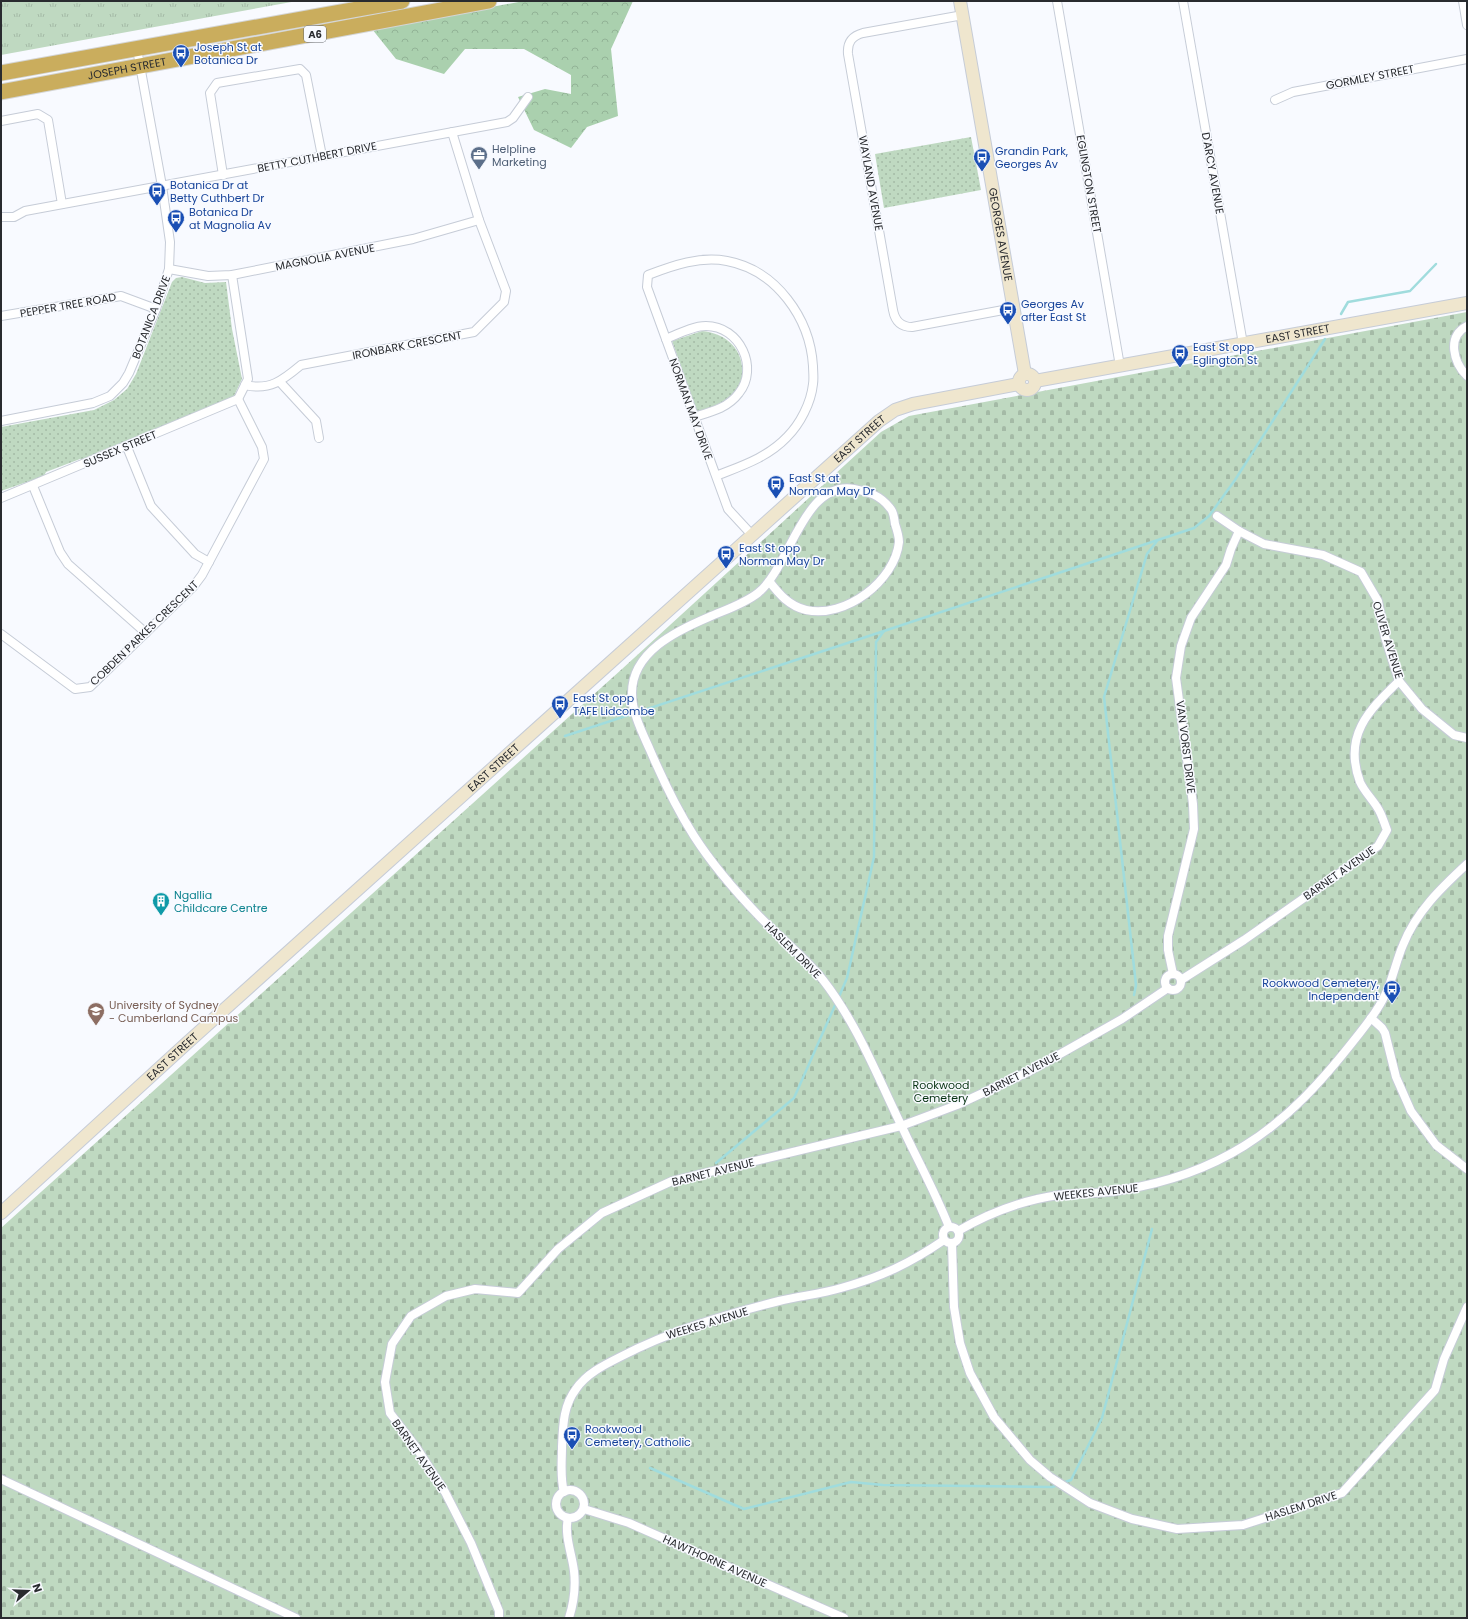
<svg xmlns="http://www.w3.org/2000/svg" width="1468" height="1619" viewBox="0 0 1468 1619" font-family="Poppins,sans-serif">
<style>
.grass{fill:url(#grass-tufts)}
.forest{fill:url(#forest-crowns)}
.cemetery{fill:url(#cemetery-stones)}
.park{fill:url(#park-dots)}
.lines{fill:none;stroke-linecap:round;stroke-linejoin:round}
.stream{stroke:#a0dcdd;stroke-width:2.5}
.street-casing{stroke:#c6ccd7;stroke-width:10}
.secondary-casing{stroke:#c6ccd7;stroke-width:14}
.highway-casing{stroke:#d4d5d5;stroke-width:17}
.street{stroke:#fff;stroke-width:8}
.secondary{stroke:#efe6ce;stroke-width:12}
.highway{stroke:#caad5d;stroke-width:15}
.labels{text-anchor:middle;stroke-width:3;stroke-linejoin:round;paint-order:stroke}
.shield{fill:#f8faff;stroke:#67696d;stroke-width:1}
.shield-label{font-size:10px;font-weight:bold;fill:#292b2f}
.transit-label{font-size:11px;fill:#164399;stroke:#f8faff;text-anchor:start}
.street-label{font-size:11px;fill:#292b2f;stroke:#f8faff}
.service-label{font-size:11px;fill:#4e5e75;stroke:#f8faff;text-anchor:start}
.culture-label{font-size:11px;fill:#0d838f;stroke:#f8faff;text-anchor:start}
.education-label{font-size:11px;fill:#785e54;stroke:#f8faff;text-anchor:start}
.park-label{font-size:11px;fill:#073313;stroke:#f8faff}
</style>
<defs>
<pattern id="grass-tufts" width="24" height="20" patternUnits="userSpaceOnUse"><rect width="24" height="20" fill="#bfd9c1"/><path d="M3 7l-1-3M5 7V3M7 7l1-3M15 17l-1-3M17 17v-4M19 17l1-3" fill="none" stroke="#a4baa6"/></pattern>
<pattern id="forest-crowns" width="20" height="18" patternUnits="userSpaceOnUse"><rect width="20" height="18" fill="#aad0ae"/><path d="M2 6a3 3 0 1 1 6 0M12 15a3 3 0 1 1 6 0" fill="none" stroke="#92b396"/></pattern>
<pattern id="cemetery-stones" width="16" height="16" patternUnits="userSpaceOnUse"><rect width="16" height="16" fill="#bfd9c1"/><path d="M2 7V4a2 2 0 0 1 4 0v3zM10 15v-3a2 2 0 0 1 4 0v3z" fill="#a4baa6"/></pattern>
<pattern id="park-dots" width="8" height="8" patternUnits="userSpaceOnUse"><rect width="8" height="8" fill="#bfd9c1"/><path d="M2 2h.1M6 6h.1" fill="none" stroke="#a4baa6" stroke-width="1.8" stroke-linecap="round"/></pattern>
</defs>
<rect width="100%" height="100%" fill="#f8faff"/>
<polygon class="grass" points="1,1 297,1 1,55"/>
<polygon class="forest" points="524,1 633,1 611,49 618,116 587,127 571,148 534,130 518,97 545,89 571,94 571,75 524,49 465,49 444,74 396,59 372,29"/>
<polygon class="cemetery" points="1467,312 1467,1618 1,1618 1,1228 622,669 881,432 909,416"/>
<g class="park">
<polygon points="971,137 981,190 884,208 875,154"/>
<polygon points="182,277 205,283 226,282 232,329 242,379 234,396 224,402 98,452 94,456 84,460 80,459 46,472 44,476 1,491 1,427 94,410 114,400 127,389 136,374 172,282 176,278"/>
<path d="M 702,331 C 726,333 745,350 742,376 C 742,380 742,384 739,387 C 730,401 713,407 697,412 L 672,341 Z"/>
</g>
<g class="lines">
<g class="stream">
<polyline points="1341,314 1348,302 1410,291 1436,264"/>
<polyline points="565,736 884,631"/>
<polyline points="1134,995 1136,985 1104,697 1147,554 1157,541"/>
<polyline points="838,999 847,978 874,857 876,642 884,631 1194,528 1209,516 1235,480 1325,339"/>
<polyline points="716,1163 794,1098 836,1003"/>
<polyline points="650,1468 744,1509 851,1482 883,1485 1052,1487 1058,1485"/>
<polyline points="1062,1483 1071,1480 1102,1418 1152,1229"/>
</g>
<g class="street-casing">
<g id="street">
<polyline points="1057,1 1120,366"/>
<polyline points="1183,1 1243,344"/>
<polyline points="1463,1 1467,25"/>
<path d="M 963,15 L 863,33 C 852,36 847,42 848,54 L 893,310 C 895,321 901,327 912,327 L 1014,308"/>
<polyline points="1275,100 1293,92 1467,59"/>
<polyline points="1,121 38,114 48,120 62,204"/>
<polyline points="223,175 210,93 217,83 300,69 306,75 322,156"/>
<polyline points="1,217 14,217 25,211 507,122 513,118 528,97"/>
<polyline points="169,269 208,276 232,275 413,239 479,220"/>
<polyline points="232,275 248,379 238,399"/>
<polyline points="1,316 121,296 156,309"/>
<path d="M 1467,326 C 1446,337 1454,363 1467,376"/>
<path d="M 666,339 C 678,334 693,326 706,326 C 740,326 759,368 739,393 C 728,408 711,412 694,417"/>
<polyline points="280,382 316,421 319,438"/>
<path d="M 245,385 C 270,391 283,380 301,365 L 474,332 L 504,302 L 506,291 L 479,220 L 452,132"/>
<polyline points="1,421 93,403 110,396 123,383 129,373 156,309 169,269 170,242 162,186 137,49"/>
<polyline points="127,447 151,506 195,554 209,562"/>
<path d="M 716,476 C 741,466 767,458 787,437 C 800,424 811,403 813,384 C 814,378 813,371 813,366 C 810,318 776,270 727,261 C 700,256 674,265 648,275 L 647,287 L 728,509 L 752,535"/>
<polyline points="33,486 60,552 68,564 146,633"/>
<polyline points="1,498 238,399"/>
<polyline points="1217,516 1239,531 1264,544 1323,555 1361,572 1378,601 1385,637 1399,681 1422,709 1454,735 1467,738"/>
<path d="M 769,581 C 779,594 789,606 806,610 C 845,619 895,581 899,542 C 899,537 897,530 895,524 C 894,518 894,512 890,508 C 880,495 869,492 854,489 C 803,480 790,568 758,593 C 744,604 725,610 709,617 C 676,631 632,652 632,693 C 632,713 642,732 650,750 C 662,778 678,811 694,836 C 712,864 736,892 759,916 C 780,938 804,956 823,980 C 858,1025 878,1078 903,1129 C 918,1161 936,1194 949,1227"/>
<polyline points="1,634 75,689 90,687 193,587 202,575 264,459 262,447 238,399"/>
<circle cx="1173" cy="982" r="8"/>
<polyline points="1173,974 1168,950 1168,936 1194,829 1193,804 1176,678 1181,646 1191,618 1226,565 1231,549 1239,531"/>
<path d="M 1181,980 L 1244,940 L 1378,846 L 1387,830 C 1384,823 1382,814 1377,807 C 1372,799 1364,791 1360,782 C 1343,736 1368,711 1399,681"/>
<polyline points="1371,1018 1382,1028 1385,1033 1396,1077 1411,1111 1436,1145 1467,1169"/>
<circle cx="951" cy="1235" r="8"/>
<path d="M 958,1231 C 989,1213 1023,1200 1059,1195 C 1080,1193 1101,1194 1122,1190 C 1165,1183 1207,1169 1244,1146 C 1289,1118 1322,1081 1355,1039 C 1366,1025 1378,1011 1385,995 C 1393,979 1396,961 1403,945 C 1416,912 1441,888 1467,864"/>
<polyline points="952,1244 954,1307 960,1343 970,1373 994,1417 1030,1460 1050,1477 1090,1503 1132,1519 1177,1529 1243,1525 1342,1493 1435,1390 1444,1359 1467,1307"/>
<polyline points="1,1479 296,1618"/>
<circle cx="570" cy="1504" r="14"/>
<path d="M 564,1492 C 560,1478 562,1461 562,1447 C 563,1426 563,1406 576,1389 C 586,1374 604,1365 620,1357 C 670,1331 724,1315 779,1301 C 799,1296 821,1294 841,1288 C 881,1277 909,1264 944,1240"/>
<polyline points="584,1509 629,1523 844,1618"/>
<path d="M 568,1518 C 564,1535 572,1554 574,1571 C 576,1588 574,1602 569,1618"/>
<polyline points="499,1618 499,1611 471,1543 445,1492 416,1447 390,1413 385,1382 392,1344 411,1316 446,1296 475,1289 518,1293 558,1249 602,1213 672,1181 901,1126 957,1105 1030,1071 1122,1019 1168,988"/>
</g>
</g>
<g class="secondary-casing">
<g id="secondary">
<path id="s1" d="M 960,1 L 1025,374"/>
<circle cx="1027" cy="382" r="8"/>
<path id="s2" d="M 1035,381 L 1467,303"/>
<path id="s3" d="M 1,1213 L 187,1043 L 879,421 L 895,410 L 913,404 L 1019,384"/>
</g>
</g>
<g class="highway-casing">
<g id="highway">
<polyline points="1,73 402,1"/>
<path id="s4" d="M 1,92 L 489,1"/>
</g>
</g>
<use href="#street" class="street"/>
<use href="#secondary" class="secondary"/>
<use href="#highway" class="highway"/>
</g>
<defs>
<g id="bus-pin" transform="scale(0.9)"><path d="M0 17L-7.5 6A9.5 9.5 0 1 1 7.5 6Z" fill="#1a4fb4" stroke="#f8faff"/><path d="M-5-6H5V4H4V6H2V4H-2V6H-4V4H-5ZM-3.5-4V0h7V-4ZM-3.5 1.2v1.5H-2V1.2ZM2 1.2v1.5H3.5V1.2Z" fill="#fff"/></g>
<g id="office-pin" transform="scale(0.9)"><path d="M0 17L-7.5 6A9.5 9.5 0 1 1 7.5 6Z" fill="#5c6f8a" stroke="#f8faff"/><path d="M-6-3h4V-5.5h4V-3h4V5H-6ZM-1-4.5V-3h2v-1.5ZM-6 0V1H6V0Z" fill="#fff"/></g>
<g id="building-pin" transform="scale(0.9)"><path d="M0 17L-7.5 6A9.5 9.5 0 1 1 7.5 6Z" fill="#0f9aa8" stroke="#f8faff"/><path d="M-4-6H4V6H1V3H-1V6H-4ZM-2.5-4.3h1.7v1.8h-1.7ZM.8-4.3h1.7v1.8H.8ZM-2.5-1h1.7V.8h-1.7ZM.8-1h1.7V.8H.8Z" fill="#fff"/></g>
<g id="university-pin" transform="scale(0.9)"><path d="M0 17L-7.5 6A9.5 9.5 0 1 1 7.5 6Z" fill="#8d6e63" stroke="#f8faff"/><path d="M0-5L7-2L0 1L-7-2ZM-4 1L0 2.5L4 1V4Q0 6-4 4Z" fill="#fff"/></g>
</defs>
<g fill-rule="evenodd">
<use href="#bus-pin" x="181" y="53"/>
<use href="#office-pin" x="479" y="155"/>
<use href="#bus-pin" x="982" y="157"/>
<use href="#bus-pin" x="157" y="191"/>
<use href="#bus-pin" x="176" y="218"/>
<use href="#bus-pin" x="1008" y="310"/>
<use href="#bus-pin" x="1180" y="353"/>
<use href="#bus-pin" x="776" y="484"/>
<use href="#bus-pin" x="726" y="554"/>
<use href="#bus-pin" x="560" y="704"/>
<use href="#building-pin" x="161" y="901"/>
<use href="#bus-pin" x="1392" y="989"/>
<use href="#university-pin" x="96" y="1011"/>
<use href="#bus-pin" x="572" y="1435"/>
</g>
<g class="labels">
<rect class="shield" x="304" y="26" width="22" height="16" rx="3"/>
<g class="shield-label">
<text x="315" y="38">A6</text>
</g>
<g class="transit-label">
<text x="194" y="51">Joseph St at<tspan x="194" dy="13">Botanica Dr</tspan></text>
<text x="995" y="155">Grandin Park,<tspan x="995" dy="13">Georges Av</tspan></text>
<text x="170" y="189">Botanica Dr at<tspan x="170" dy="13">Betty Cuthbert Dr</tspan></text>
<text x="189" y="216">Botanica Dr<tspan x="189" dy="13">at Magnolia Av</tspan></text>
<text x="1021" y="308">Georges Av<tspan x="1021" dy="13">after East St</tspan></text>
<text x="1193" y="351">East St opp<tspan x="1193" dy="13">Eglington St</tspan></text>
<text x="789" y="482">East St at<tspan x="789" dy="13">Norman May Dr</tspan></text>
<text x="739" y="552">East St opp<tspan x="739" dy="13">Norman May Dr</tspan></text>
<text x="573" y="702">East St opp<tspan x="573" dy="13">TAFE Lidcombe</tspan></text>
<text x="1379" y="987" text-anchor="end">Rookwood Cemetery,<tspan x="1379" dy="13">Independent</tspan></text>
<text x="585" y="1433">Rookwood<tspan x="585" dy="13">Cemetery, Catholic</tspan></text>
</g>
<g class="street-label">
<text dy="4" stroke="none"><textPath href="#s4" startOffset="128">JOSEPH STREET</textPath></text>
<text transform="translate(1370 77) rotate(-11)" y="4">GORMLEY STREET</text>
<text transform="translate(317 157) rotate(-11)" y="4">BETTY CUTHBERT DRIVE</text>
<text transform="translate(1213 173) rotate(80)" y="4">D'ARCY AVENUE</text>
<text transform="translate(871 183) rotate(80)" y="4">WAYLAND AVENUE</text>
<text transform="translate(1089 184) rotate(80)" y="4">EGLINGTON STREET</text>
<text dy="4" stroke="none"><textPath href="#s1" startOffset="237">GEORGES AVENUE</textPath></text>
<text transform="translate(325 257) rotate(-11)" y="4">MAGNOLIA AVENUE</text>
<text transform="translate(68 305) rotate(-10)" y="4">PEPPER TREE ROAD</text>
<text transform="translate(151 317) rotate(-69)" y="4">BOTANICA DRIVE</text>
<text dy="4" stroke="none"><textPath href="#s2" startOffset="267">EAST STREET</textPath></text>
<text transform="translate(407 345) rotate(-11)" y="4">IRONBARK CRESCENT</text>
<text transform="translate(691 409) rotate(70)" y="4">NORMAN MAY DRIVE</text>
<text dy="4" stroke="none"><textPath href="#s3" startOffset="1156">EAST STREET</textPath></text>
<text transform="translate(120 449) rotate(-23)" y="4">SUSSEX STREET</text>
<text transform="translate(144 633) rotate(-44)" y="4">COBDEN PARKES CRESCENT</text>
<text transform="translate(1388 640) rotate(73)" y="4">OLIVER AVENUE</text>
<text transform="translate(1186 747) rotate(83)" y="4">VAN VORST DRIVE</text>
<text dy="4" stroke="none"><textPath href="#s3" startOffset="664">EAST STREET</textPath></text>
<text transform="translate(1339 873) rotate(-35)" y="4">BARNET AVENUE</text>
<text transform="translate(793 950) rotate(45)" y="4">HASLEM DRIVE</text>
<text dy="4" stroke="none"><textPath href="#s3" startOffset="232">EAST STREET</textPath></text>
<text transform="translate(1021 1074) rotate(-27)" y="4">BARNET AVENUE</text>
<text transform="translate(713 1172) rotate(-14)" y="4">BARNET AVENUE</text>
<text transform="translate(1096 1192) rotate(-6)" y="4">WEEKES AVENUE</text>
<text transform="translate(707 1323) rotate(-17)" y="4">WEEKES AVENUE</text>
<text transform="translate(419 1455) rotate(55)" y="4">BARNET AVENUE</text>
<text transform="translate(1301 1506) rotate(-18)" y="4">HASLEM DRIVE</text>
<text transform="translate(715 1561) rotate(24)" y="4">HAWTHORNE AVENUE</text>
</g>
<g class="service-label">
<text x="492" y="153">Helpline<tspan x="492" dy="13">Marketing</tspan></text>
</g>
<g class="culture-label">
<text x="174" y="899">Ngallia<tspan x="174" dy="13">Childcare Centre</tspan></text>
</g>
<g class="education-label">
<text x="109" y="1009">University of Sydney<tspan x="109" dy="13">- Cumberland Campus</tspan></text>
</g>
<g class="park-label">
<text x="941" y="1089">Rookwood<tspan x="941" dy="13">Cemetery</tspan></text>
</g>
</g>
<rect width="1468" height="1619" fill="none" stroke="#292b2f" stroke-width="4"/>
<g transform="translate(28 1591) rotate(71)" stroke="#f8faff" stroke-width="3" paint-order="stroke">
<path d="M0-3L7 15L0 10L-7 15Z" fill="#292b2f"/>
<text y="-6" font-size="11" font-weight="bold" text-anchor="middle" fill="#292b2f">N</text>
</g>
</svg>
